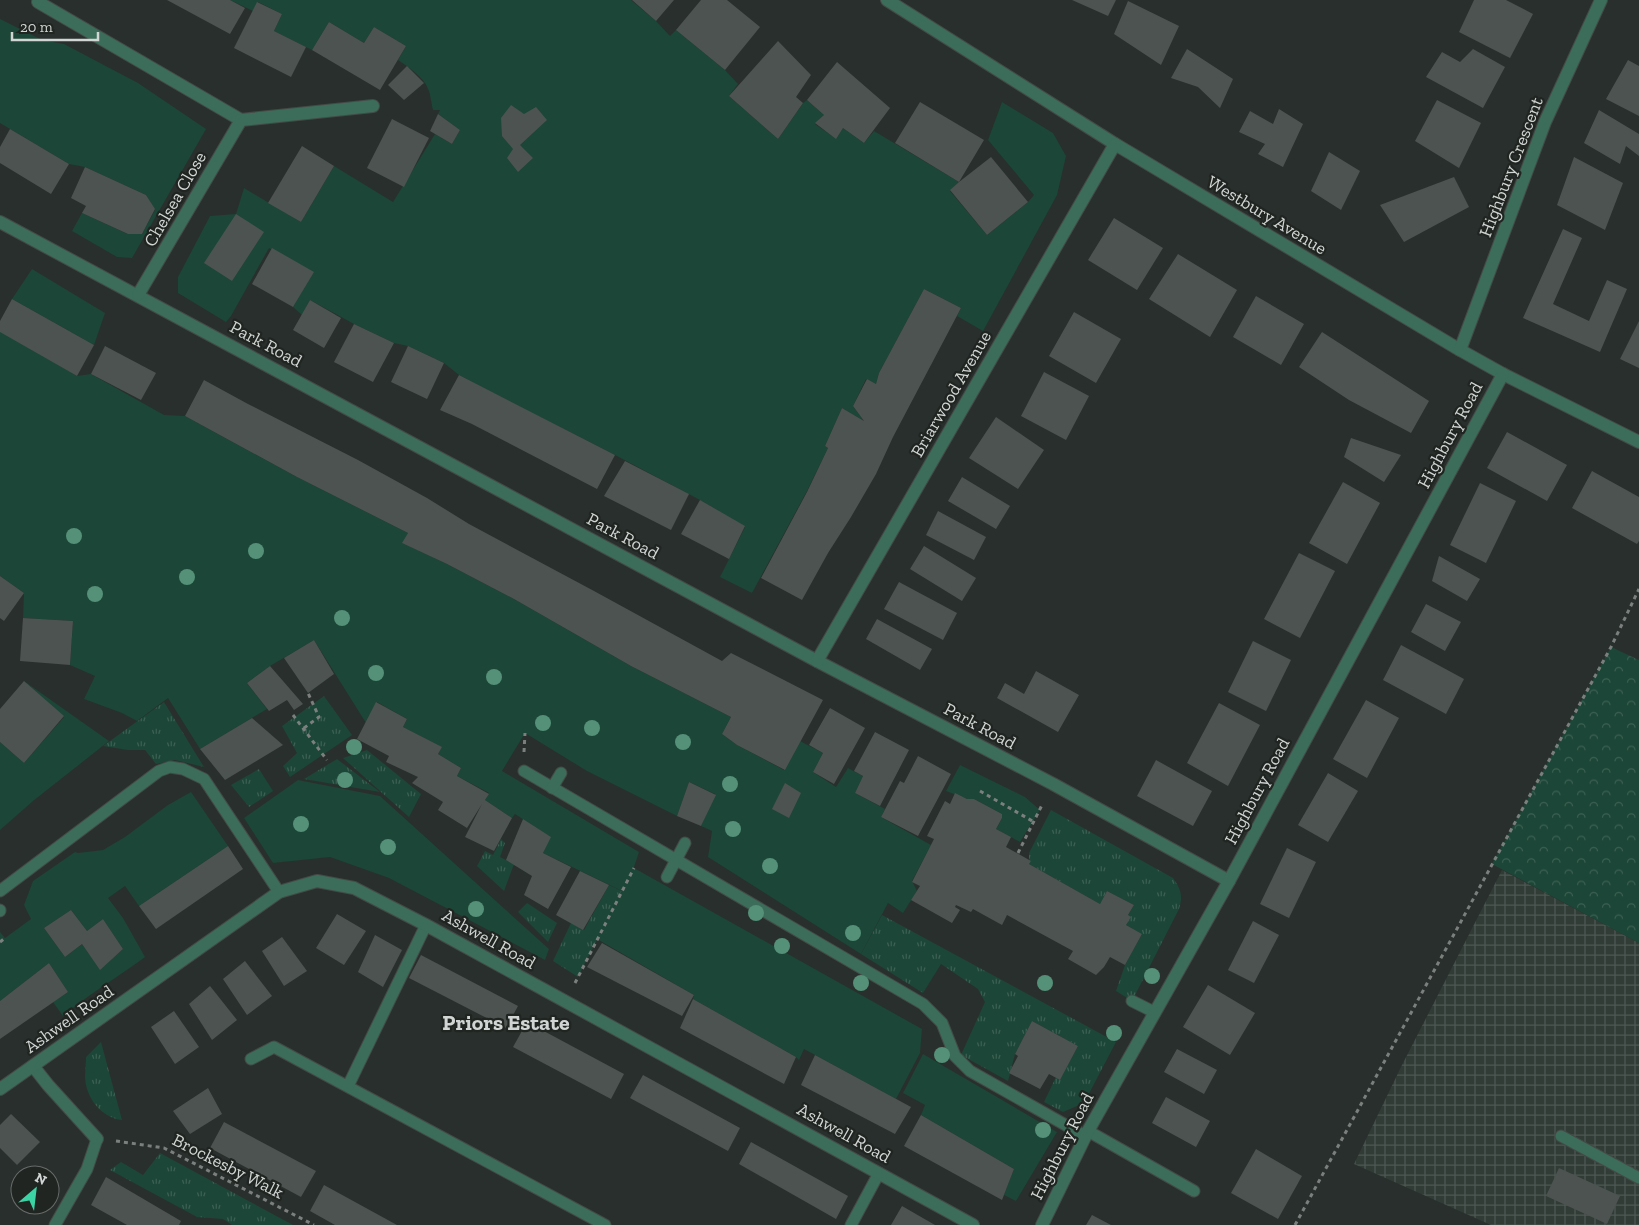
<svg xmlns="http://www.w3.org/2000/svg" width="1639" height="1225" viewBox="0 0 1639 1225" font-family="'Zilla Slab',serif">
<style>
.industrial{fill:url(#industrial-grid)}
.grass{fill:url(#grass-tufts)}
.forest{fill:url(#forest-crowns)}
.green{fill:#1c4637;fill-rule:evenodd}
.building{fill:#4d5350}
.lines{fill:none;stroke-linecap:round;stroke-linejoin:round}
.service-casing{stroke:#444a47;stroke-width:13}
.minor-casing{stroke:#444a47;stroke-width:14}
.path{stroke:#7b807e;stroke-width:3;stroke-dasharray:4 4;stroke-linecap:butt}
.service{stroke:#3b6d5a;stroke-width:11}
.minor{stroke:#3b6d5a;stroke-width:12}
.tree{fill:#559079}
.labels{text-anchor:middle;stroke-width:4.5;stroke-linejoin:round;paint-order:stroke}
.street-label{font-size:18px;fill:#d1d5d3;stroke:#202522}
.district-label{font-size:22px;font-weight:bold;fill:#d1d5d3;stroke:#202522}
</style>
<defs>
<pattern id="industrial-grid" width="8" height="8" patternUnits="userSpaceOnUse" patternTransform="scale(1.25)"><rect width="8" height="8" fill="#313c37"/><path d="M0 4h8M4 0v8" fill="none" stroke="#4e5753"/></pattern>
<pattern id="grass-tufts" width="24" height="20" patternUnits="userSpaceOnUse" patternTransform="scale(1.25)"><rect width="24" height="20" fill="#1c4637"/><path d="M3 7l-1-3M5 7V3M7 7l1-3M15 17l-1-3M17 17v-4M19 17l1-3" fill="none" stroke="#3c6053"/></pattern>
<pattern id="forest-crowns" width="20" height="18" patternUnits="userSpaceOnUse" patternTransform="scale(1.25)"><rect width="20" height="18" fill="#1c4637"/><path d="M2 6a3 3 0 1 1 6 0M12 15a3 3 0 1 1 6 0" fill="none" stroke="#3c6053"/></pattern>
</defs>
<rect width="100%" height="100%" fill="#292f2c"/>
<polygon class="industrial" points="1502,870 1639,943 1639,1225 1491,1225 1354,1164 1402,1065"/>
<g class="grass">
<polygon points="324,696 352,735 290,777 283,766 297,753 282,726"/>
<polygon points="164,702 204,767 175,760 156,764 145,750 128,750 103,746"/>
<polygon points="367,750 421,794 409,817 343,758"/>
<polygon points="337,759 380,792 304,779"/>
<polygon points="259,769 273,791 249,807 231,785"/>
<path d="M 1051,810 L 1173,878 C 1181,889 1183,896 1179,909 L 1132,1001 L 1116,991 L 1125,965 L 1142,934 L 1126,925 L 1128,915 L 1134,905 L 1107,891 L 1100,904 L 1029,864 L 1029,853 Z"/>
<polygon points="501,839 505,843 500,857 514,864 504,891 477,866 485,851 493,855"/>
<polygon points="609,885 622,891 578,977 553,961 571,923 584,930"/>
<polygon points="527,903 557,923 548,942 518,912"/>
<polygon points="882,915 1116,1042 1084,1103 1063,1112 1044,1102 1056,1077 1060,1079 1078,1046 1032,1021 1015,1054 1008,1081 961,1055 985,1002 978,989 941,964 923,993 861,954"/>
<path d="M 101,1042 L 122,1120 C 104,1118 90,1103 86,1085 C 84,1076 86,1066 86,1057 Z"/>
<polygon points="160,1153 293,1225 232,1225 223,1219 197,1217 110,1170 121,1162 143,1175"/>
</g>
<polygon class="forest" points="1611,647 1639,660 1639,943 1492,864"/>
<g class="green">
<path d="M 230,0 L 631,0 L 656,21 L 670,36 L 676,30 L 725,70 L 738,84 L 729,96 L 778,139 L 803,103 L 807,100 L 824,115 L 815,124 L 835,138 L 843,128 L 864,143 L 874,131 L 959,182 L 950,191 L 987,235 L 1028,202 L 1034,195 L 988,140 L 1002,102 L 1053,133 L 1066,156 L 1057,195 L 983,331 L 957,316 L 961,308 L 924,289 L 879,373 L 876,384 L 866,379 L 853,406 L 864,421 L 842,408 L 825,446 L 828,448 L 807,491 L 752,593 L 720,577 L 745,527 L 700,500 L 615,455 L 489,391 L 459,375 L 444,363 L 408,346 L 394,343 L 354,324 L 310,300 L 302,315 L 293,307 L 313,272 L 269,248 L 231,316 L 226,322 L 178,293 L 178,277 L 210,216 L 236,214 L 244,188 L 301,222 L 334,166 L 393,202 L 435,134 L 452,144 L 460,130 L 438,114 L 440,110 L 433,110 C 431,103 431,95 428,89 C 424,77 408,67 398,60 L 406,46 L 374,27 L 364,43 L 329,22 L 312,50 L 274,31 L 282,14 L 258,2 L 253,11 Z"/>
<polygon points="0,19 42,40 64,44 138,83 206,129 132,258 117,257 72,231 82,213 128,234 142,234 155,210 146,195 85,167 69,164 0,123"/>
<polygon points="32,269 105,313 94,345 12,299"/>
<polygon points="0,331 77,376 91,374 164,415 185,416 297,477 408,533 403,543 447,564 514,599 631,666 731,717 722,734 737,745 784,770 800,741 823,753 813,772 836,787 848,768 863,776 855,793 885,809 881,817 931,845 912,881 917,891 903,913 888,903 861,954 708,857 712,831 701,826 715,794 689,782 677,816 587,771 525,733 502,771 639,852 633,870 634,868 922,1029 920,1053 896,1099 804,1049 799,1060 796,1057 693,999 694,995 597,939 622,891 543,853 550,837 515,814 512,818 485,800 489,793 457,776 461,768 438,754 441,747 403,727 407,719 377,702 366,723 314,640 270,666 247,683 267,709 200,749 168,698 137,721 122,713 84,699 95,676 70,665 73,621 23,618 24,593 0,576"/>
<polygon points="24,681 109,741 33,801 0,830 0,742 24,763 64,717"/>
<polygon points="960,765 1025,797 1040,810 1020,842 996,829 1002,818 1002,814 974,799 967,799 946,791"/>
<polygon points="298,780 380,796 549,949 545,960 389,878 330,857 273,863 244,818"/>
<path d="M 191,792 L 228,846 L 139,906 L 125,886 L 108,898 L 123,918 L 145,957 C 118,977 89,994 63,1016 L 53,1002 L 68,992 L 49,963 L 0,1001 L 0,932 L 5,938 L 31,919 L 24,905 L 33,881 L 75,852 L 78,853 L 103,850 L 125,837 L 168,805 ZM 71,910 L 87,931 L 103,919 L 123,949 L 100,969 L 82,944 L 65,957 L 44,928 Z"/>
<polygon points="923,1054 1057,1132 1016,1201 1004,1195 1014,1169 921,1115 925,1105 903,1093"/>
</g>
<g class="building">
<polygon points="167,0 230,0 245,8 230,34"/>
<polygon points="632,0 674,0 656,21"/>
<polygon points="701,0 727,0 760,27 725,70 676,30"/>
<polygon points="1072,0 1116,0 1108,16"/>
<polygon points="1474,0 1506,0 1533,14 1510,58 1459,32"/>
<polygon points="1128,1 1179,26 1161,65 1114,34"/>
<polygon points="257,2 282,14 274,31 306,47 291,77 234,48"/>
<polygon points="329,22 364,43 374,27 406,46 380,90 312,50"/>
<polygon points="778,41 811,75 796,97 803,103 778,139 729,96"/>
<polygon points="1187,49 1233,79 1220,108 1198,87 1171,78"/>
<polygon points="1473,49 1505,67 1483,108 1426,77 1442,52 1460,62"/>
<polygon points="1628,60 1639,66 1639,116 1606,99"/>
<polygon points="837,62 890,108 864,143 843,128 836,139 815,123 824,115 807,100"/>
<polygon points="407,66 424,83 404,100 388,85"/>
<polygon points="1437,100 1481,123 1459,168 1415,141"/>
<polygon points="920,102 984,140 959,182 895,143"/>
<polygon points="511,105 524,114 536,107 547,120 520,145 533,158 518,172 507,158 513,149 502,136 501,118"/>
<polygon points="1279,109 1303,124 1283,167 1258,154 1265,144 1239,132 1250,111 1273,124"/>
<polygon points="1599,110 1639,134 1639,156 1626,146 1620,164 1584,143"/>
<polygon points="438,114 460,130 452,144 430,131"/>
<polygon points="392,119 429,138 404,187 367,168"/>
<polygon points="10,129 69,164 51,194 0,163 0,147"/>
<polygon points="302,146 334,166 301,222 268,203"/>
<polygon points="1329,152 1360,171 1341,210 1311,191"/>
<polygon points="991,157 1028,202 987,235 950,190 959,182"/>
<polygon points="1574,157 1623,183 1605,230 1557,205"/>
<polygon points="85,167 146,195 155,209 142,234 128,234 82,213 86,206 71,198"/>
<polygon points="1454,177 1469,207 1404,242 1380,205"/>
<polygon points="236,214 264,232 232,281 204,263"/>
<polygon points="1114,218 1163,248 1137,290 1088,260"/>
<polygon points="1563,229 1582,238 1553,304 1589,321 1607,280 1627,289 1600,352 1523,318"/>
<polygon points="272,248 314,272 293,307 252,284"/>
<polygon points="1178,254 1237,290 1210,337 1149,299"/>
<polygon points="924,289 961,308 893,437 876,474 851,517 828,553 802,600 761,578 807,492 828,448 825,446 842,408 864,421 853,406 867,379 876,384 879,373"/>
<polygon points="1256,296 1304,324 1281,365 1233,337"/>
<polygon points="12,299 94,345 77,376 0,332 0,321"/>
<polygon points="310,300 341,318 324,348 293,330"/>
<polygon points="1074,312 1121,339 1096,383 1049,356"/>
<polygon points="1639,321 1639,368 1620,359"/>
<polygon points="354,324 394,343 373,382 334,362"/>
<polygon points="1322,332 1429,401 1411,433 1349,400 1299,367"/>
<polygon points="105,346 156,373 141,400 91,374"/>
<polygon points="408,346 444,363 427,399 391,382"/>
<polygon points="1044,372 1089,396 1066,440 1021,416"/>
<polygon points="459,375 615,455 597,489 472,424 440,410"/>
<polygon points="204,380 248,404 358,460 427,498 469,524 594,591 722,661 731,653 823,700 785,770 737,745 722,734 731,717 631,666 514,599 447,564 402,543 408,533 297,477 185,416"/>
<polygon points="996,417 1044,450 1018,489 969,458"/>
<polygon points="1507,432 1567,465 1547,501 1487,468"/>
<polygon points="1351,438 1401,455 1384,482 1344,457"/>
<polygon points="625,461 689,494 671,530 604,496"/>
<polygon points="1592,471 1639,497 1639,541 1637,544 1572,508"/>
<polygon points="962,477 1010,506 996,529 948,501"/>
<polygon points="1343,482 1380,503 1347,564 1309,543"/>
<polygon points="1480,483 1516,501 1486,563 1450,545"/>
<polygon points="700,500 745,526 729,559 681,534"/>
<polygon points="938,511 986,537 974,560 926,535"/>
<polygon points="924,546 976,578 962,601 910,569"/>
<polygon points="1299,553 1335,571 1300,638 1264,619"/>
<polygon points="1439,556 1480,579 1467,601 1432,581"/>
<polygon points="0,576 24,593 4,621 0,618"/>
<polygon points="899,582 957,613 943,640 884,609"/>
<polygon points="1426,604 1461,622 1445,651 1411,632"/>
<polygon points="23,618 73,621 70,665 20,661"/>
<polygon points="877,619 932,649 920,670 866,639"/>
<polygon points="314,640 334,674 308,693 284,658"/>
<polygon points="1253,641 1291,660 1266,711 1228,692"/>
<polygon points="1401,645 1464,679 1446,714 1383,680"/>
<polygon points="270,666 303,704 294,710 287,700 269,711 247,683"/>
<polygon points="1036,671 1079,695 1058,732 997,698 1005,683 1024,694"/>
<polygon points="24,681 64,716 24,763 0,742 0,709"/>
<polygon points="1366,700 1399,718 1367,778 1333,759"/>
<polygon points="376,702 407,719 403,727 442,747 438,754 461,768 457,776 489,794 485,800 512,818 494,851 465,837 482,804 467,828 438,810 443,802 412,783 418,777 386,762 389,756 357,739"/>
<polygon points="1219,703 1260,725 1228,786 1187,763"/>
<polygon points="830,708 865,728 834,784 813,772 823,753 809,745"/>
<polygon points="252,718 283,745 225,780 200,749"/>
<polygon points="875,732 909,750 880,806 855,793 863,776 854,771"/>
<polygon points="918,756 951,774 918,836 881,817 900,781 904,783"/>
<polygon points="1156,760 1212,791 1193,826 1137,796"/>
<polygon points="1328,773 1358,791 1328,842 1298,825"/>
<polygon points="689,782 716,795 701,826 677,816"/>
<polygon points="785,783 801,793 789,818 772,809"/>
<polygon points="955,793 967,799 974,799 1002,814 1002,818 996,829 1011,837 1006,847 1031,861 1029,864 1100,904 1107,891 1134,905 1128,915 1131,917 1126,925 1142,934 1125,965 1110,957 1104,967 1096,975 1068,959 1073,951 1007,915 1002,925 973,909 971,912 956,905 955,907 960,910 952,923 911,900 920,886 912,882 934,839 927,836 945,801 950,804"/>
<polygon points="523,819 551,837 543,853 571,867 548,909 524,895 532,876 506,860"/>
<polygon points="228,846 243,869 156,929 139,906"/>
<polygon points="1287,848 1316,862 1289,918 1260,904"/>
<polygon points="580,871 609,885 583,930 556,915"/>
<polygon points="71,910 87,931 103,919 123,949 100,970 82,944 65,957 44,928"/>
<polygon points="337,914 366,931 344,965 316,948"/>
<polygon points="1253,921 1279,935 1254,983 1228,970"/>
<polygon points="375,935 402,950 383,987 358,972"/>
<polygon points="282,937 307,971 284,986 262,951"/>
<polygon points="602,943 694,995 682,1016 587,967"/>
<polygon points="421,955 518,1006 506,1028 409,978"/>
<polygon points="245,961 272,996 247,1015 223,979"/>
<polygon points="49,963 68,992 0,1039 0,1001"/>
<polygon points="1208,985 1255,1013 1230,1055 1183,1027"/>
<polygon points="210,986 237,1020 212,1040 189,1004"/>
<polygon points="693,999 796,1057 784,1084 680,1028"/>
<polygon points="174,1011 199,1047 175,1064 151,1027"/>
<polygon points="1032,1021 1078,1046 1060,1080 1049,1074 1040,1089 1009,1073 1018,1056 1015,1054"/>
<polygon points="527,1022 624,1074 611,1099 513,1047"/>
<polygon points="1177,1049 1217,1070 1204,1094 1164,1072"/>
<polygon points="815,1055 911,1107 895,1134 801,1085"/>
<polygon points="643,1075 740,1128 728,1151 630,1098"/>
<polygon points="208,1088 222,1114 190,1134 173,1111"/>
<polygon points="1166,1097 1210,1121 1196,1147 1152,1123"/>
<polygon points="11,1114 40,1142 17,1165 0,1148 0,1125"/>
<polygon points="921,1115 1014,1169 1002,1200 904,1146"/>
<polygon points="224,1122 316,1171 301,1197 210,1148"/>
<polygon points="751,1142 848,1196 836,1219 739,1164"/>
<polygon points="1256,1149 1302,1176 1278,1219 1231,1193"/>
<polygon points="1559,1168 1620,1196 1607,1224 1546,1196"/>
<polygon points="106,1177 181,1221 179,1225 127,1225 91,1205"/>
<polygon points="324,1185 397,1225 335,1225 310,1211"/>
<polygon points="902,1206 935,1225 891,1225"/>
<polygon points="1092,1215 1111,1225 1086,1225"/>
</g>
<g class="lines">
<g class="service-casing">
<g id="service">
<polyline points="524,771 923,1004 942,1023 955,1056 970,1071 1085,1136"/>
<polyline points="552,788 561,773"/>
<polyline points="667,877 685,843"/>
<polyline points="0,891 159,771 170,767 183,769 204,779 279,892"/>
<polyline points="0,910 0,911"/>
<polyline points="1132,1001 1154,1012"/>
<polyline points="251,1059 274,1047 605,1225"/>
<polyline points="348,1086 426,925"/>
<polyline points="1088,1131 1194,1191"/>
<polyline points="1561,1136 1639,1178"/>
<polyline points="55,1225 87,1169 97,1139"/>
<polyline points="851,1225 879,1173"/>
</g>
</g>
<g class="minor-casing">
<g id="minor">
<polyline points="887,0 1115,144 1460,350 1503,374 1639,442"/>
<polyline points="38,2 241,120"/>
<polyline points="0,222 817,661 1053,784 1229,881"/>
<polyline points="138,295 241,120 373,106"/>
<polyline points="1460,350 1545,122 1601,0"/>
<polyline points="817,661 1115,144"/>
<polyline points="33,1066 48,1085 97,1139"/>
<polyline points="0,1089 279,892 317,881 354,888 426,925 973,1225"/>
<polyline points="1042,1225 1088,1131 1229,881 1503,374"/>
</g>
</g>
<g class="path">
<polyline points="293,715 327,760"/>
<polyline points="304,728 319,717 308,693"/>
<polyline points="524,752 525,733"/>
<polyline points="980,791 1034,822"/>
<polyline points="1018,853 1043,803"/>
<polyline points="0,942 5,938"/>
<polyline points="575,983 634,868"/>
<polyline points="116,1141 164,1148 314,1225"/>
<polyline points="1295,1225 1611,647 1639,589"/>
</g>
<use href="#service" class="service"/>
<use href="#minor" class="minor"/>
</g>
<g class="tree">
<circle cx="74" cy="536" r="8"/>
<circle cx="256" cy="551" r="8"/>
<circle cx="187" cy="577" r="8"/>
<circle cx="95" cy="594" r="8"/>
<circle cx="342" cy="618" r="8"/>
<circle cx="376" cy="673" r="8"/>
<circle cx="494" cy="677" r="8"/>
<circle cx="543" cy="723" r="8"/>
<circle cx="592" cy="728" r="8"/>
<circle cx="683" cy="742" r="8"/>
<circle cx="354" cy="747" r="8"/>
<circle cx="345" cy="780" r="8"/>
<circle cx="730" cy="784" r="8"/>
<circle cx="301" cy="824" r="8"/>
<circle cx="733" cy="829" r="8"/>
<circle cx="388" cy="847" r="8"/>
<circle cx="770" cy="866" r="8"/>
<circle cx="476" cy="909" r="8"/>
<circle cx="756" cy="913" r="8"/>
<circle cx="853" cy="933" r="8"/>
<circle cx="782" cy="946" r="8"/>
<circle cx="1152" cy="976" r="8"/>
<circle cx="861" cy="983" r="8"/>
<circle cx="1045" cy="983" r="8"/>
<circle cx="1114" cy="1033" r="8"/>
<circle cx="942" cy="1055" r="8"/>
<circle cx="1043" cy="1130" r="8"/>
</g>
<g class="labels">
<g class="street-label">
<text transform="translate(1511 167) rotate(-69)" y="6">Highbury Crescent</text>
<text transform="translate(175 199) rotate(-60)" y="6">Chelsea Close</text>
<text transform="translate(1267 215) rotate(31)" y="6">Westbury Avenue</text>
<text transform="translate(266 344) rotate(28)" y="6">Park Road</text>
<text transform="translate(951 394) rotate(-60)" y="6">Briarwood Avenue</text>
<text transform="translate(1450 435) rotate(-62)" y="6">Highbury Road</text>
<text transform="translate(623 536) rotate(28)" y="6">Park Road</text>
<text transform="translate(980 726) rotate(28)" y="6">Park Road</text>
<text transform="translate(1257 791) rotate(-62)" y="6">Highbury Road</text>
<text transform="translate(489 939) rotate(29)" y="6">Ashwell Road</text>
<text transform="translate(69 1019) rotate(-35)" y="6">Ashwell Road</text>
<text transform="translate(844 1133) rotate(29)" y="6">Ashwell Road</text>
<text transform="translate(1062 1146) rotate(-63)" y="6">Highbury Road</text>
<text transform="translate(228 1166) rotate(27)" y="6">Brockesby Walk</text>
</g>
<g class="district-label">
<text x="506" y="1030">Priors Estate</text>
</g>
</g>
<g transform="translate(35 1190) rotate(28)"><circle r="24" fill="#202522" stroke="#676b69"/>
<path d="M0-4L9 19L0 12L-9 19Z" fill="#3cd4a4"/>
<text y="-8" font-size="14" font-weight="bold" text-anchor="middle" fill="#d1d5d3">N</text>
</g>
<path d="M12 32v8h86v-8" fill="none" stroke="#d1d5d3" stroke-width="2.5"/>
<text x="20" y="32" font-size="15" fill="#d1d5d3" stroke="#202522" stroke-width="4" paint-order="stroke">20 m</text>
</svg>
